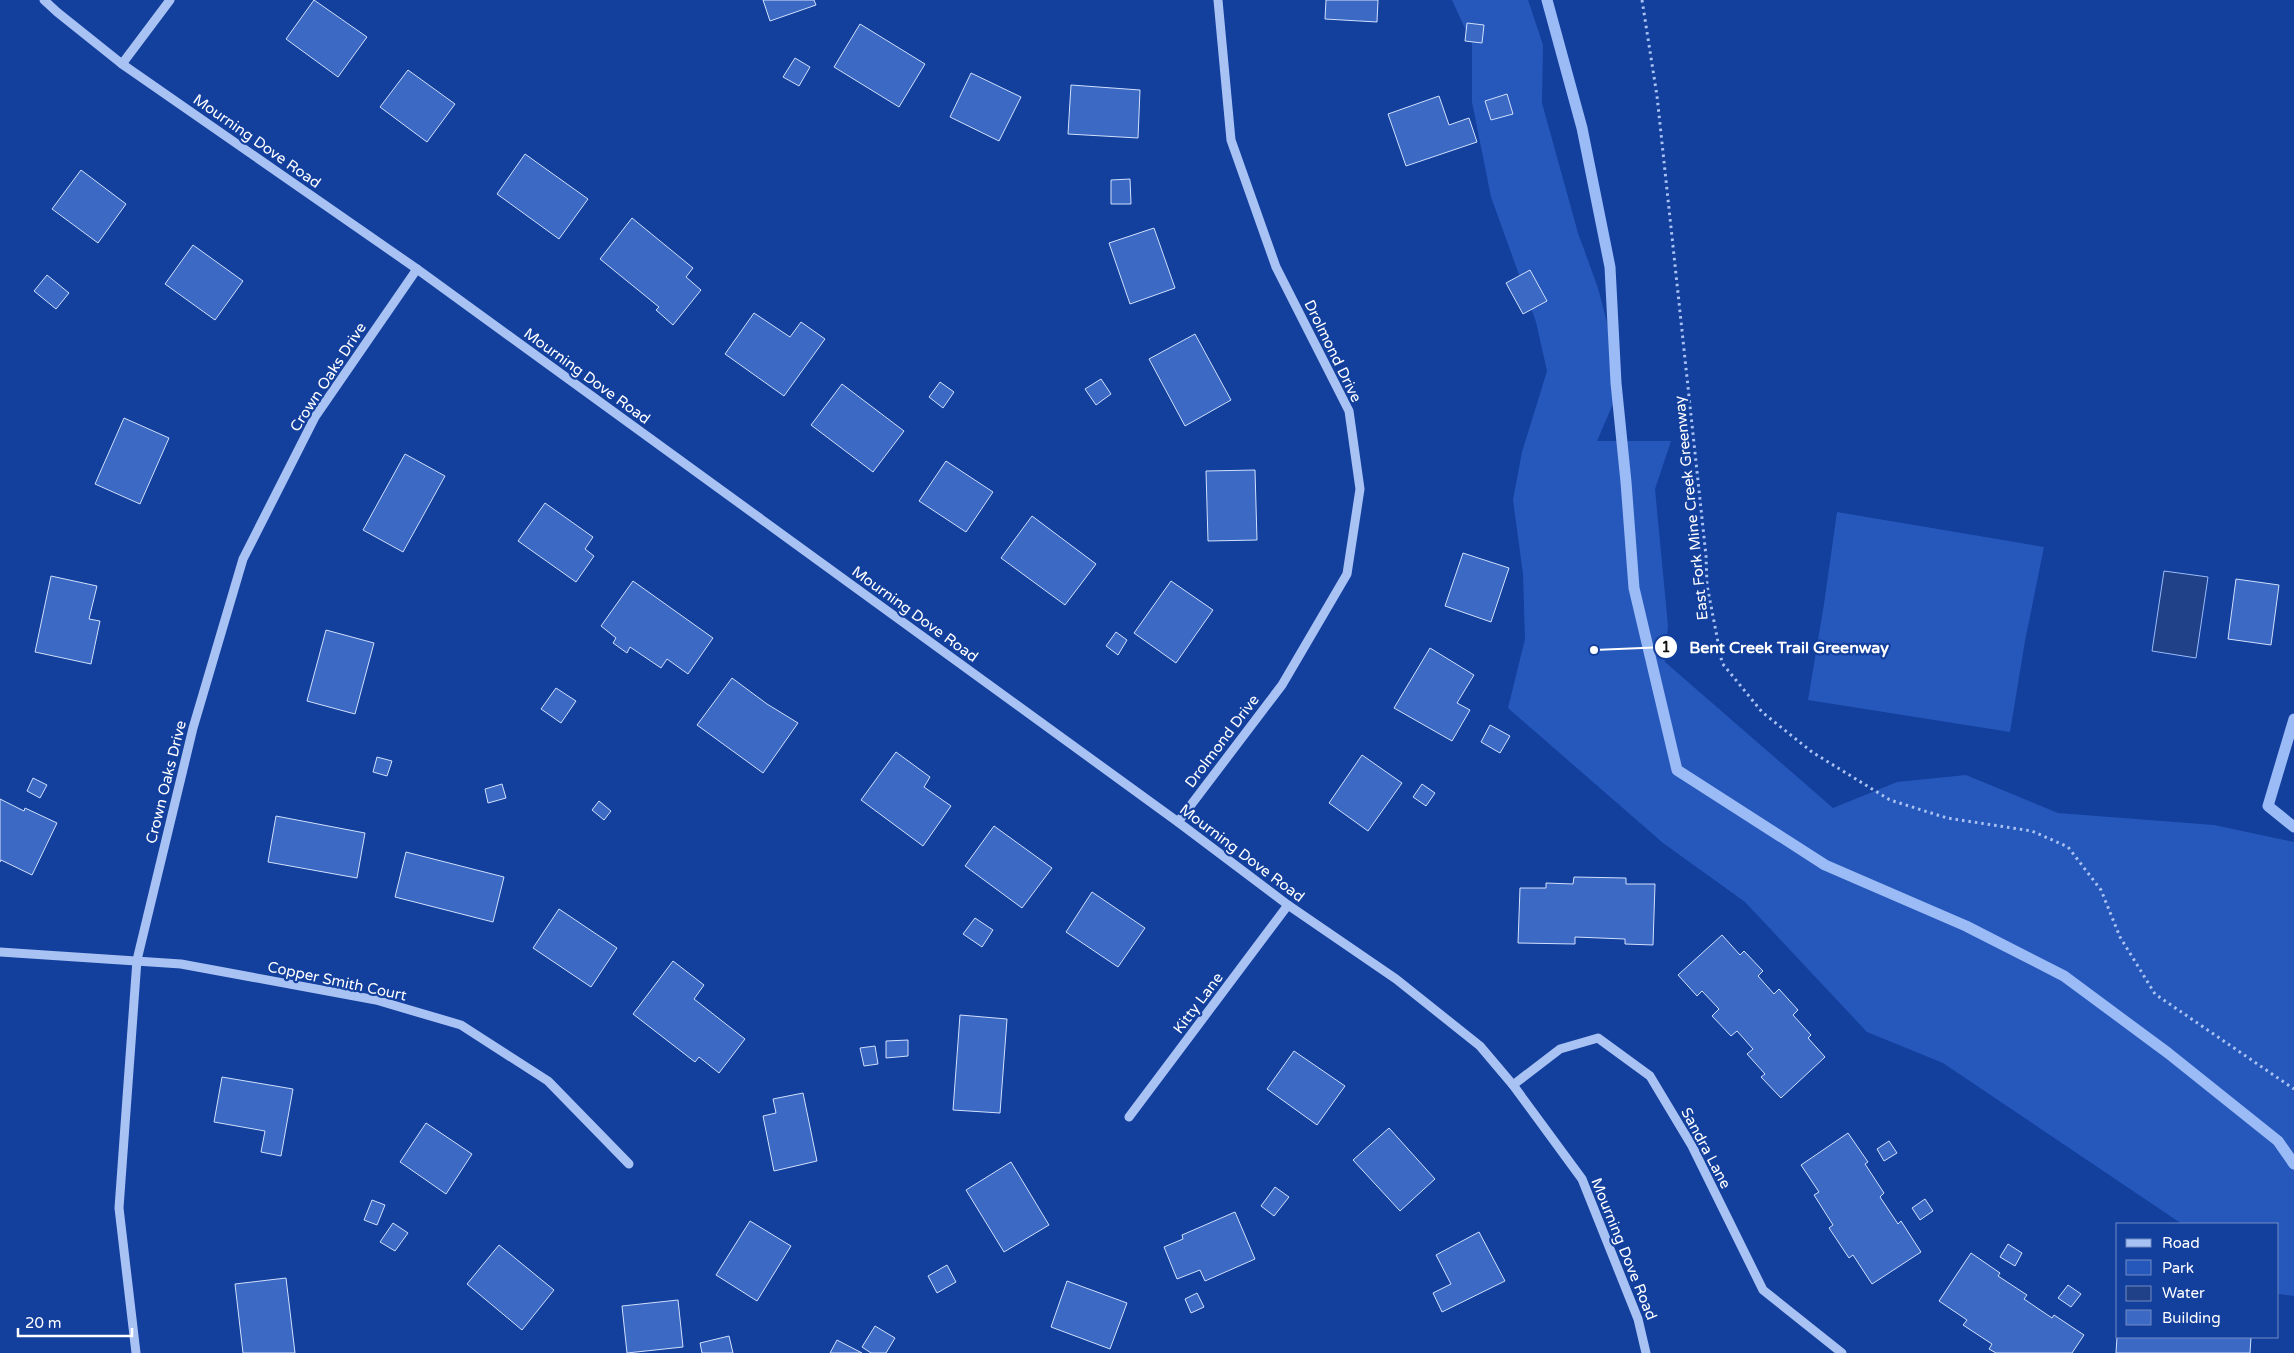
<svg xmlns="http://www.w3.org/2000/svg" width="2294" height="1353" viewBox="0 0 2294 1353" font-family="'Varela Round',sans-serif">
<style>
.green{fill:#2658bb}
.water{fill:#204188;stroke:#9bbbf7}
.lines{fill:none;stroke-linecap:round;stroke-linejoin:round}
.stream{stroke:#9bbbf7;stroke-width:11}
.building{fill:#3c69c3;stroke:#d1e0fd}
.path{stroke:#a9c2f4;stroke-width:3;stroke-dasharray:2.5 4;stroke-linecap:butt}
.minor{stroke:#a9c2f4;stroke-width:9}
.labels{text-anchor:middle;stroke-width:4.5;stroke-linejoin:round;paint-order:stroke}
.street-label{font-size:15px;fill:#fff;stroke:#133f9d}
.leader{fill:none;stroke:#fff;stroke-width:2}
.callout-dot{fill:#fff;stroke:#133f9d;stroke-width:2}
.mark-label{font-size:15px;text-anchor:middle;font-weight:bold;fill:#111}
.callout-label{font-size:16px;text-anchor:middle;font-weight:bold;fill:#fff;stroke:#133f9d;stroke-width:4.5;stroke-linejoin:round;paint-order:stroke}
</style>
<rect width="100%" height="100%" fill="#133f9d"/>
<g class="green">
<polygon points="1452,0 1528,0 1543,45 1542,103 1578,233 1598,288 1611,338 1619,390 1597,441 1671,441 1655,489 1668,626 1665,662 1833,808 1897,782 1966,775 2058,813 2214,825 2294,842 2294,1296 2278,1294 2278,1224 2182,1224 1943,1063 1867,1032 1745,902 1663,843 1508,708 1525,639 1523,574 1513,500 1522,452 1547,371 1536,322 1491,197 1472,102 1472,44"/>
<polygon points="1837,512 2044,547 2025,641 2010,732 1808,700 1824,604"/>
</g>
<polygon class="water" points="2164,571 2208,577 2196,658 2152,651"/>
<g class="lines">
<g class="stream">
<polyline points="1547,0 1582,128 1610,267 1616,383 1626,482 1634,588 1677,770 1825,865 1966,926 2064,976 2168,1053 2278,1141 2294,1164"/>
<polyline points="2294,719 2268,806 2294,827"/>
</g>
</g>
<g class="building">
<polygon points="314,0 367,37 338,77 286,39"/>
<polygon points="763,0 814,0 816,5 770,21"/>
<polygon points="1326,0 1378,0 1377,22 1325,19"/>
<polygon points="1467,23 1484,25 1482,43 1465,41"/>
<polygon points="860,24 925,64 899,107 834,67"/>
<polygon points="795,58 810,67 799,86 783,77"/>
<polygon points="408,70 455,104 427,142 380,107"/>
<polygon points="971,73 1021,97 999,141 950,117"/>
<polygon points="1071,85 1140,90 1138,138 1068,134"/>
<polygon points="1507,94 1513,114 1491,120 1485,101"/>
<polygon points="1439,96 1449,125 1469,118 1477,142 1406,166 1388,114"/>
<polygon points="525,154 588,199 559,239 497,194"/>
<polygon points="81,170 126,204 98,243 52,209"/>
<polygon points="1130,179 1131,204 1111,204 1111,180"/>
<polygon points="632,218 693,268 686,277 701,290 673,325 656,310 659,307 600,259"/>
<polygon points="1154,228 1175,288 1130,304 1109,243"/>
<polygon points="193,245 243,281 215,320 165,284"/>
<polygon points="1530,270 1547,301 1523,314 1506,283"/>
<polygon points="47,275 69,293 56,309 34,291"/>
<polygon points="754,313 790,337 801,322 825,339 784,396 725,354"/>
<polygon points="1195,334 1231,400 1185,426 1149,359"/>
<polygon points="1101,379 1111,394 1096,405 1085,389"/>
<polygon points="940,382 954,392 943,408 929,397"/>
<polygon points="842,384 904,431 873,472 811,425"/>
<polygon points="124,418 169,438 140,504 95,484"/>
<polygon points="405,454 445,476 403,552 363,530"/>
<polygon points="946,461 993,492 966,532 919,501"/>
<polygon points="1255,470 1257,540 1208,541 1206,471"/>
<polygon points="545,503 593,537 585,549 594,556 576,582 518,541"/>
<polygon points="1032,516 1096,564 1065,605 1001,558"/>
<polygon points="1463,553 1509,568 1491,622 1445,606"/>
<polygon points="51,576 97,586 89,619 100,621 91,664 35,652"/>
<polygon points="2236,579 2279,585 2271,645 2228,639"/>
<polygon points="633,581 713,638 688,674 667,659 661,668 630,647 627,653 613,643 616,638 601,626"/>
<polygon points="1171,581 1213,610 1176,663 1134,633"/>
<polygon points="326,630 374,643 355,714 307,701"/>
<polygon points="1116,632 1127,640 1118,655 1106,646"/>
<polygon points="1430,648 1474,675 1457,703 1470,710 1452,741 1394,708"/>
<polygon points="732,678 767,704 798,723 763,773 697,725"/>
<polygon points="556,688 576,701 561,723 541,709"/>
<polygon points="1490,725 1510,736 1500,753 1481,742"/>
<polygon points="896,752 930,777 924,787 951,806 923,846 861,800"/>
<polygon points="1362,755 1402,783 1368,831 1329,803"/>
<polygon points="377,757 392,761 387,776 373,772"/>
<polygon points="33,778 47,785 40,798 27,791"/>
<polygon points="502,784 506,798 488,803 485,789"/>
<polygon points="1422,784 1435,793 1426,806 1413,797"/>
<polygon points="0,799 24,811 25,808 57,823 32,875 1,860 0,862"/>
<polygon points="599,801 611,811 604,820 592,810"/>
<polygon points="276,816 365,833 357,878 268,862"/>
<polygon points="994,826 1052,868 1022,908 965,866"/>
<polygon points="406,852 504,877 493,922 395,897"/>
<polygon points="1574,877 1626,878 1626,884 1655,884 1653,945 1625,944 1625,939 1575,937 1575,944 1518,943 1520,888 1546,888 1546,883 1573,884"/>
<polygon points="1092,892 1145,928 1118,967 1066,932"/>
<polygon points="559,909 617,948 591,987 533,948"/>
<polygon points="975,918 993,930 982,947 963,934"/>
<polygon points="1722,935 1740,955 1744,951 1763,971 1758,976 1774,994 1779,989 1798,1010 1793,1015 1811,1035 1808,1038 1825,1057 1781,1098 1761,1077 1765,1074 1747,1054 1753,1049 1737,1031 1731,1036 1712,1016 1719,1009 1702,991 1697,996 1678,975"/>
<polygon points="673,961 704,985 694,999 745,1039 719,1073 699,1057 695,1062 633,1014"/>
<polygon points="960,1015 1007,1019 1000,1113 953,1110"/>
<polygon points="908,1040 908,1056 886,1058 886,1041"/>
<polygon points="875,1046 878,1064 864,1066 860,1048"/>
<polygon points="1294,1051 1345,1086 1317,1125 1267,1089"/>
<polygon points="222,1077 293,1089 281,1156 261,1152 265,1131 214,1122"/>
<polygon points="803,1093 817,1161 774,1171 763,1116 776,1113 773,1099"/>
<polygon points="426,1123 472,1154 446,1194 400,1162"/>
<polygon points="1389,1128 1435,1179 1400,1211 1353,1160"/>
<polygon points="1848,1133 1868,1162 1865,1164 1884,1193 1880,1197 1898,1224 1901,1221 1921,1252 1872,1284 1853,1255 1849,1258 1829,1228 1833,1225 1814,1195 1819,1192 1801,1165"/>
<polygon points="1889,1141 1897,1153 1884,1161 1877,1149"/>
<polygon points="1011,1162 1049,1225 1004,1252 966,1190"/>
<polygon points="1275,1187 1289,1197 1274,1216 1261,1206"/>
<polygon points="1925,1199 1933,1211 1920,1220 1912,1208"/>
<polygon points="372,1200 385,1205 377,1225 364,1220"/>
<polygon points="1235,1212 1255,1259 1205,1281 1200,1270 1177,1279 1164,1247 1183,1239 1182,1235"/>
<polygon points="750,1221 791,1246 757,1301 716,1275"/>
<polygon points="393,1223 408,1233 395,1251 380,1242"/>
<polygon points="1479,1232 1505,1281 1442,1312 1433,1293 1451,1284 1436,1255"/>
<polygon points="2008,1244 2022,1253 2015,1266 2000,1257"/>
<polygon points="499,1245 554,1290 522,1330 467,1284"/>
<polygon points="1971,1253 2000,1273 1998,1276 2027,1295 2024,1299 2052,1318 2054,1315 2084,1335 2072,1353 1996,1353 1989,1349 1992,1344 1963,1325 1967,1320 1939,1301"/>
<polygon points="947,1265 956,1282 937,1293 928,1276"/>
<polygon points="286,1278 295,1353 243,1353 235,1284"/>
<polygon points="1067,1281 1127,1303 1110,1349 1051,1327"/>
<polygon points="2068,1285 2081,1294 2071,1307 2058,1298"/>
<polygon points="1197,1293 1204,1307 1191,1313 1185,1299"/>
<polygon points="678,1300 683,1347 627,1353 622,1306"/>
<polygon points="2118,1321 2118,1337 2251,1337 2250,1353 2116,1353"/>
<polygon points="875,1326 895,1338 886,1353 871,1353 862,1347"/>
<polygon points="729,1336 733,1353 702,1353 700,1343"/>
<polygon points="837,1340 862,1353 830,1353"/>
</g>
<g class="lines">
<polyline class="path" points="1642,0 1657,96 1706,556 1707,585 1722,663 1762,712 1812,752 1890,800 1947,818 2032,831 2068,847 2101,890 2120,937 2155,994 2294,1089"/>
<g class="minor">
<polyline points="44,0 57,12 122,64 417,269 1178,822 1288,905 1396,979 1480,1046 1513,1085 1582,1179 1638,1319 1646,1353"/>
<polyline points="122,64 170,0"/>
<polyline points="1178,822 1282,685 1347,574 1360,489 1349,411 1276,267 1231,140 1218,0"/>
<polyline points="0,952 181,964 376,1000 461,1025 548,1081 629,1164"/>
<polyline points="1513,1085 1560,1049 1598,1038 1650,1076 1692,1146 1763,1290 1842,1353"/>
<polyline points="1129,1117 1288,905"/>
<polyline points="136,1353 119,1208 137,960 193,728 243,559 315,417 417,269"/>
</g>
</g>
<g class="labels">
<g class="street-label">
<text transform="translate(257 141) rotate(35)" y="5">Mourning Dove Road</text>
<text transform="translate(1333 351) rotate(64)" y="5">Drolmond Drive</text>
<text transform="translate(587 376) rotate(36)" y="5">Mourning Dove Road</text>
<text transform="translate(328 377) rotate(-57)" y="5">Crown Oaks Drive</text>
<text transform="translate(1691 508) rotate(-96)" y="5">East Fork Mine Creek Greenway</text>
<text transform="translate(915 614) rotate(36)" y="5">Mourning Dove Road</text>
<text transform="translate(1222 741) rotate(-53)" y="5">Drolmond Drive</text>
<text transform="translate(166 782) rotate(-76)" y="5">Crown Oaks Drive</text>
<text transform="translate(1242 853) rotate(37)" y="5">Mourning Dove Road</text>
<text transform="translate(337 981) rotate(12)" y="5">Copper Smith Court</text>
<text transform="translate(1198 1003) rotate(-53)" y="5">Kitty Lane</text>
<text transform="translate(1706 1148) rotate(62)" y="5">Sandra Lane</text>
<text transform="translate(1624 1249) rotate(68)" y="5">Mourning Dove Road</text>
</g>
</g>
<path class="leader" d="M1594 650L1666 647"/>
<g class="callout-dot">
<circle cx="1594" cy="650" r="5"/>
<circle cx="1666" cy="647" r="12"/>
</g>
<g class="mark-label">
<text x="1666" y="652">1</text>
</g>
<g class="callout-label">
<text x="1789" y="653">Bent Creek Trail Greenway</text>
</g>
<rect x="2116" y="1223" width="162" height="115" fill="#133f9d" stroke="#718cc4"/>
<rect x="2126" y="1239" width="25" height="8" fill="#a9c2f4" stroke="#718cc4"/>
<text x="2162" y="1248" font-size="15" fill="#ffffff">Road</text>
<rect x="2126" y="1260" width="25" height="15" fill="#2658bb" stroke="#718cc4"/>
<text x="2162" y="1273" font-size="15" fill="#ffffff">Park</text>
<rect x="2126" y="1286" width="25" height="15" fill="#204188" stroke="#718cc4"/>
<text x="2162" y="1298" font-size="15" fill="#ffffff">Water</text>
<rect x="2126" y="1310" width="25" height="15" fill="#3c69c3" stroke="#718cc4"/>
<text x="2162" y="1323" font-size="15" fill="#ffffff">Building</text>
<path d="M18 1328v8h114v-8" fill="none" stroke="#ffffff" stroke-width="2.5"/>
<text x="25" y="1328" font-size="15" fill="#ffffff" stroke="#133f9d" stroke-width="4" paint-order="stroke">20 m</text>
</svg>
